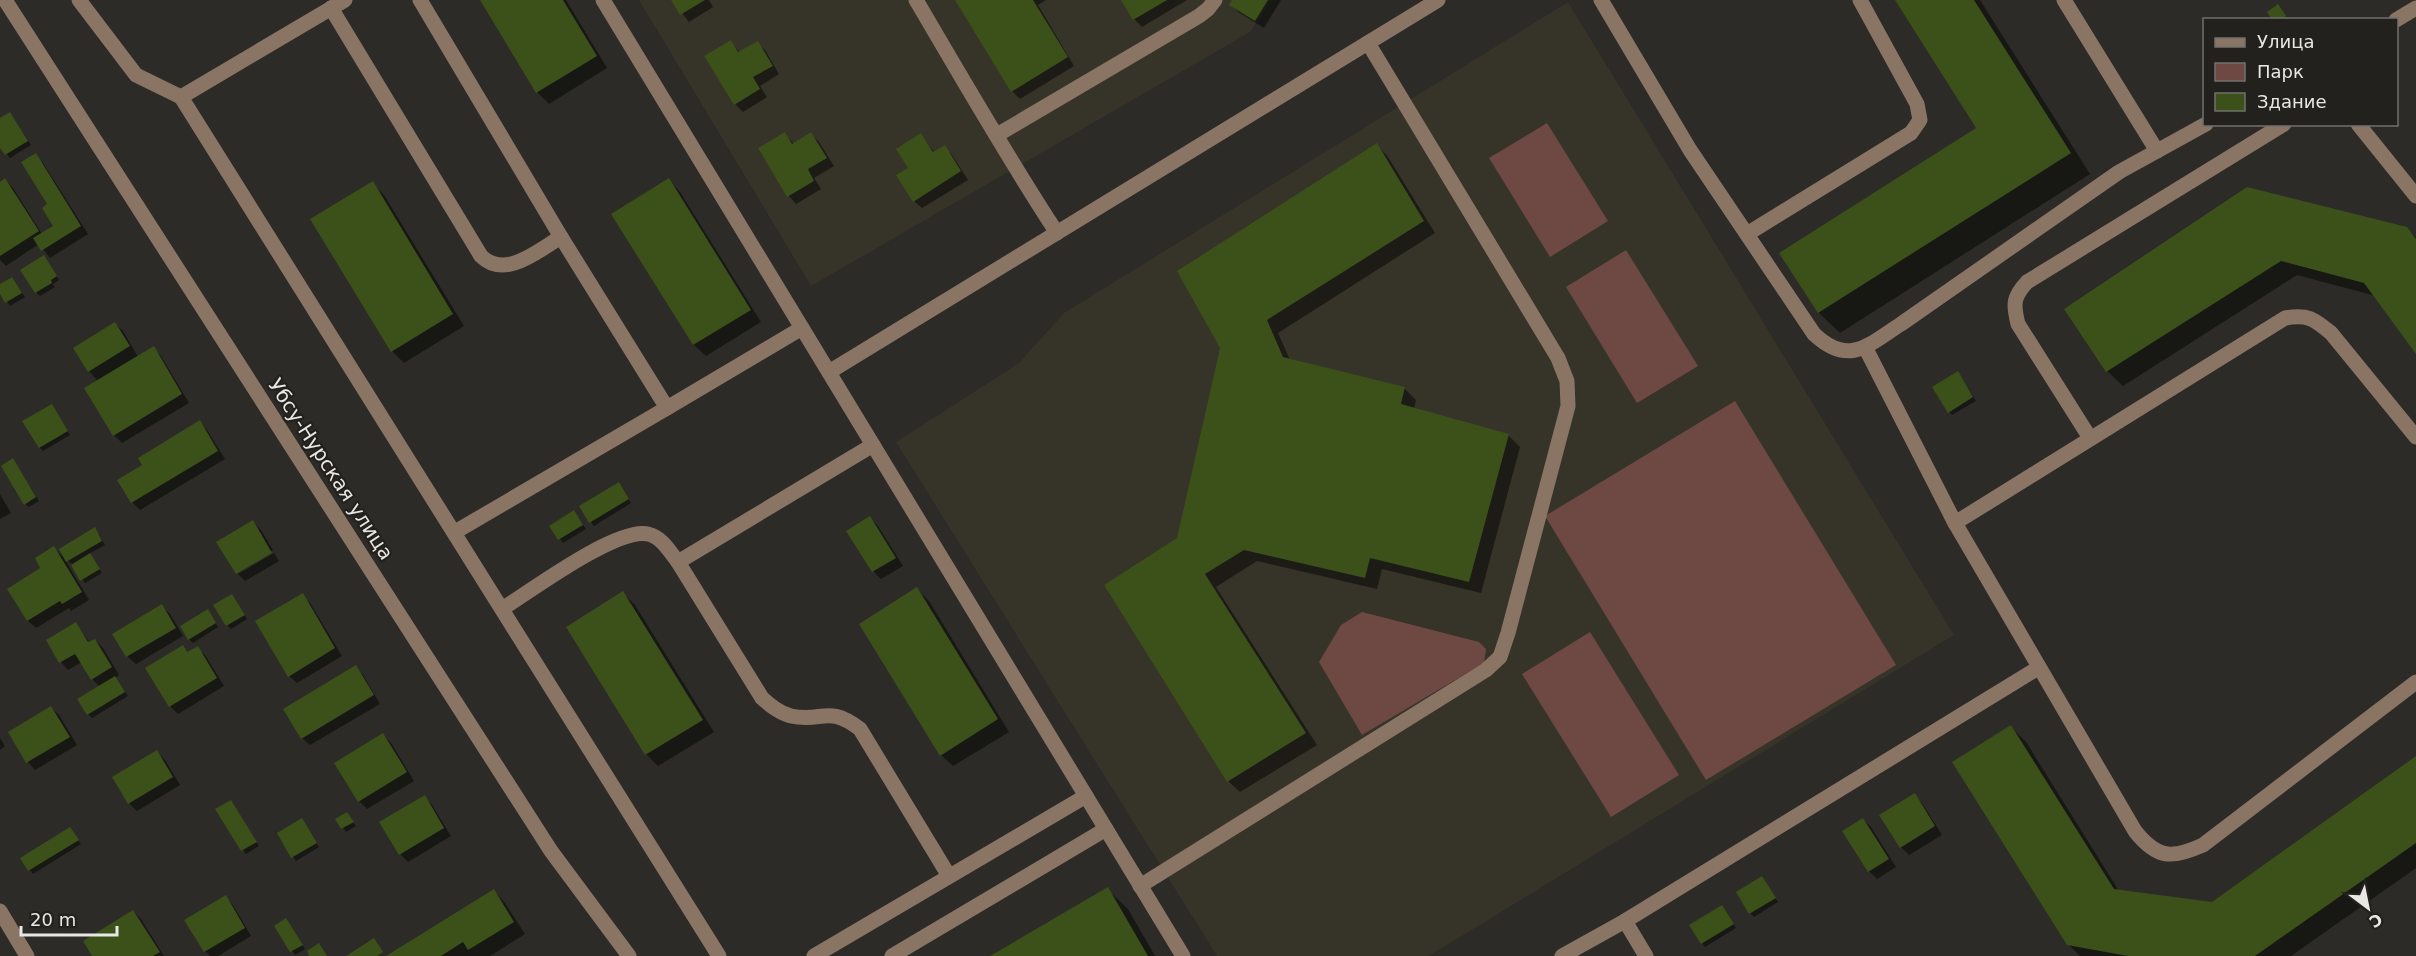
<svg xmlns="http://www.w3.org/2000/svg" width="2416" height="956" viewBox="0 0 2416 956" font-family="'DejaVu Sans',sans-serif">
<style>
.built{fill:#363328}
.green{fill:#6e4944}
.shadow{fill:#0007}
.building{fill:#3c501a}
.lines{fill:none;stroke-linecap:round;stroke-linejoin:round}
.minor{stroke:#8a7564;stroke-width:15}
.labels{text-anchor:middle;stroke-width:4.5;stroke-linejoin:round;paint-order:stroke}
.street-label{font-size:20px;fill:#e8e7e4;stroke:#23211d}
</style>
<rect width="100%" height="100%" fill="#2c2b27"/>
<g class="built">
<polygon points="639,0 1272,0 1250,32 811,286"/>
<polygon points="1568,2 1954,635 1429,956 1217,956 896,442 1019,363 1064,313"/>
</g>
<g class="green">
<polygon points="1547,123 1608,221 1550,257 1489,158"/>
<polygon points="1626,250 1698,366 1637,403 1566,287"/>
<polygon points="1735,401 1896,665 1706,780 1545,516"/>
<polygon points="1362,612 1479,642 1486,649 1484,663 1362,735 1319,662 1341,625"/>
<polygon points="1590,632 1679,775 1611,817 1522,674"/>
</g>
<g class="shadow">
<polygon points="481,0 566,0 607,68 549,104 537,92"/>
<polygon points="672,0 709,0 713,7 689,22"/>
<polygon points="957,0 1046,0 1038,5 1074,66 1020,99 1012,91"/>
<polygon points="1122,0 1187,0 1142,27 1134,19"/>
<polygon points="1233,0 1281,0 1264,28 1238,12 1231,4"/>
<polygon points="1897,0 1980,0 2090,174 1840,333 1819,313 1782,253 1979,128"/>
<polygon points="731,42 740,53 757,43 765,50 779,74 760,86 767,97 743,112 735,104"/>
<polygon points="10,113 31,145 10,158 0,145 0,120"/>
<polygon points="785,134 794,144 811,134 819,142 834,166 814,178 821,189 796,204 789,196"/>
<polygon points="921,135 935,153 944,147 952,155 968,180 922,208 914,201 910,168"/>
<polygon points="1377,145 1388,157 1435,233 1278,333 1290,360 1404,388 1416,400 1414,409 1508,435 1520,447 1481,593 1382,569 1377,589 1257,561 1216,587 1317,745 1240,792 1228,781 1179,539 1222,348"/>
<polygon points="36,155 43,163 88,234 50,258 39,244 6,266 0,260 0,183 5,180 13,188 42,234 55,226"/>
<polygon points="669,180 680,192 761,322 706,356 694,345 614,214"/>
<polygon points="372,183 384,195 464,326 404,363 392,351"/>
<polygon points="2406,228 2416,238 2416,351 2376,296 2297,275 2123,386 2107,371 2066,309"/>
<polygon points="44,257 59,280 53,284 55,287 40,296 36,292"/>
<polygon points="12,279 25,297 10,306 0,291 0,286"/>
<polygon points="115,324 123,331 138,357 153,348 161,356 189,403 122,443 114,435 98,381 89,371"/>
<polygon points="1958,373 1976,401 1952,415 1949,412"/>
<polygon points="55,410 70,435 43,451 40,448"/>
<polygon points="200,422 207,430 225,459 140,510 132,502 144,465"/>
<polygon points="13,460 39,501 29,507 25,504"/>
<polygon points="622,488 631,503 594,526 581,507"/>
<polygon points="0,494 11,513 0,519"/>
<polygon points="574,512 586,529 563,543 551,526"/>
<polygon points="870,518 878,526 903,566 881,579 873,571"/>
<polygon points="253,522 261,530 273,550 237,572"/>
<polygon points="98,533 105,545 89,554 102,573 85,583 72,564 66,559"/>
<polygon points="54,548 64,558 89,600 71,611 69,608 36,628 28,621 9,589 42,568"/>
<polygon points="274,553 279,561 245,581 238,574"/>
<polygon points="917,589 929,601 1009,732 953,766 941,755"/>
<polygon points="623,593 635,605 714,732 658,766 646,754 568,627"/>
<polygon points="302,595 310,603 342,656 297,683 289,676"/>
<polygon points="235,599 247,619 231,629 227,625"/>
<polygon points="162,606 170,614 183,636 136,664 128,657 114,635"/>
<polygon points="211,615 218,627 193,643 189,639"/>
<polygon points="76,624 90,643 95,640 103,648 119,675 115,678 128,696 92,718 88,714 100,687 92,679 82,662 68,670 61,662"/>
<polygon points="182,647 188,653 197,648 205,655 224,686 178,714 170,706"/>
<polygon points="355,667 363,675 380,704 310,745 302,738"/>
<polygon points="51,708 59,715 77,745 35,770 28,762"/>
<polygon points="2011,727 2026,742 2119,891 2213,903 2416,758 2416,868 2291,956 2080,956 2068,944"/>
<polygon points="383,735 391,743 414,781 367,809 359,801 336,763"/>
<polygon points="0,738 5,746 0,750"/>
<polygon points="157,752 165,760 180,785 137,811 129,803"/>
<polygon points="1914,795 1922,803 1942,835 1909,855 1901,847"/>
<polygon points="425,797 432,805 451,836 408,862 401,855 381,823"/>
<polygon points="231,802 259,846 246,854 217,810"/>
<polygon points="347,814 356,826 346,832 337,819"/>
<polygon points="1863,819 1871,827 1896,867 1877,879 1869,871"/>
<polygon points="305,824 319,847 296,861 279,834"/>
<polygon points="70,829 81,844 33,874 22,859"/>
<polygon points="1762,878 1778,902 1754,917 1750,913"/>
<polygon points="1107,889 1128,909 1155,956 993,956"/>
<polygon points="494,891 505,903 525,934 490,956 389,956"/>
<polygon points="226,897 233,905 251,936 218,956 210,956 205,951"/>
<polygon points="1722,906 1736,928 1705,947 1702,943"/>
<polygon points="133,911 141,919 164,956 94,956"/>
<polygon points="286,920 305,949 295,955 276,926"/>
</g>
<g class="building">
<polygon points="480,0 563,0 597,56 536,93"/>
<polygon points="671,0 705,0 680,15"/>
<polygon points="955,0 1033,0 1068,57 1011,92"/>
<polygon points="1121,0 1167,0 1133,20"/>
<polygon points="1232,0 1268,0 1255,21 1229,5"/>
<polygon points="1895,0 1974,0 2071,153 1818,313 1779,253 1976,128"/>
<polygon points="2278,4 2286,16 2281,20 2272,20 2267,12"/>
<polygon points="731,40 738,52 758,41 773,66 753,77 760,89 734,105 704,56"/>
<polygon points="10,112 28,141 5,155 0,148 0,118"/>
<polygon points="785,132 792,144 811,132 827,158 808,169 814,181 787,197 758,148"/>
<polygon points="921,133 933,152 945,145 961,171 913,202 896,175 908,168 896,149"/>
<polygon points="1377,143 1424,221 1267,320 1283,357 1405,387 1401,404 1509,434 1469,582 1370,558 1365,578 1244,550 1205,574 1306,733 1227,782 1104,585 1177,538 1220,348 1177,271"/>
<polygon points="36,153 81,226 41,251 33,238 53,226 42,208 47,204 21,162"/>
<polygon points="5,178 39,231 0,256 0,182"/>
<polygon points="669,178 751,310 693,345 611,214"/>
<polygon points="373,181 453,314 391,352 310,219"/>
<polygon points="2247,187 2407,227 2416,239 2416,354 2364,283 2281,261 2106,372 2064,309"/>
<polygon points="44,255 57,276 51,280 52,283 35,293 20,270"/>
<polygon points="12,277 22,293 5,303 0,294 0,284"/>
<polygon points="115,322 130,346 88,372 73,348"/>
<polygon points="154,346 182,394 113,436 84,388"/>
<polygon points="1958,371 1973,397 1948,413 1932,387"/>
<polygon points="52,404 68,431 39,448 22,421"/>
<polygon points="200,420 218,451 131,503 117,480 142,465 138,458"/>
<polygon points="13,458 36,497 24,505 1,466"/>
<polygon points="619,482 629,499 589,523 579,506"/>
<polygon points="574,510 583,525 558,540 549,526"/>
<polygon points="870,516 896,558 872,572 846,531"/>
<polygon points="253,520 272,553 236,574 216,542"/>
<polygon points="95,527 102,541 66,562 59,549"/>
<polygon points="54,546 82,592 62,604 60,601 27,621 7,589 40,568 35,558"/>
<polygon points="90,553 100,569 80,581 71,565"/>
<polygon points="917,587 998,719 940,756 859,624"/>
<polygon points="623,591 703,720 645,755 566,627"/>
<polygon points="303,593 335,648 288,677 255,621"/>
<polygon points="232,594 245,615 226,626 213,605"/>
<polygon points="162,604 176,628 126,657 112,634"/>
<polygon points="208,609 216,623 188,640 180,626"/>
<polygon points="76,622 88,642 95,639 112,667 91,680 75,654 59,663 46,640"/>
<polygon points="183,645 187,652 198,646 217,678 169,707 145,668"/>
<polygon points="356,665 374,695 301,739 283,709"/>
<polygon points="115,676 125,692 87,715 77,699"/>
<polygon points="51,706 70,737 26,763 8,732"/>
<polygon points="2011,725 2114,889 2212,902 2416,756 2416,843 2255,956 2128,956 2067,945 1952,762"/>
<polygon points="383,733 407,772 358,802 334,763"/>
<polygon points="157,750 173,777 128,804 112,777"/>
<polygon points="1915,793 1935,826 1900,848 1879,815"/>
<polygon points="425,795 444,828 399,855 379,822"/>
<polygon points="231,800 257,842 241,851 215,809"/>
<polygon points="347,812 354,822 341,829 335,819"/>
<polygon points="302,818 317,843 291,858 277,833"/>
<polygon points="1863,818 1889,859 1868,872 1842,831"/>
<polygon points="70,827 79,840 28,871 20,858"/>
<polygon points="1762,876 1776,898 1749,914 1736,892"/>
<polygon points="1108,887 1148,956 990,956"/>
<polygon points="494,889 514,922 468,950 463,942 441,956 386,956"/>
<polygon points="226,895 245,928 204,952 184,920"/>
<polygon points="1722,905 1734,924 1701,944 1689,925"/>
<polygon points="133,910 160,952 153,956 92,956 83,941"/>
<polygon points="286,918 303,945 290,952 274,926"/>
<polygon points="374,938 383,952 377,956 346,956"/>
<polygon points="319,943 327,956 309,956 307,951"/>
</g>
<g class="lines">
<g class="minor">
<polyline points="5,0 551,851 629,956"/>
<polyline points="79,0 136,75 181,97"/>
<polyline points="345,0 181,97 719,956"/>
<polyline points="420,0 561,237 667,408 802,328"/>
<polyline points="603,0 1183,956"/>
<path d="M 916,0 C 962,78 1007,157 1057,233"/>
<path d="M 1601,0 L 1690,150 L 1814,334 C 1849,367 1868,345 1901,324 L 2119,172 L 2206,124"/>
<polyline points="2064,0 2157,151"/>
<path d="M 331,8 L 481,256 C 505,280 539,250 561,237"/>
<polyline points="2396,20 2416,8"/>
<polyline points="2358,124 2416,196"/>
<polyline points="997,135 1199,16 1208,9 1215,0"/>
<polyline points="1747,234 1911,133 1920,120 1917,104 1860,0"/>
<path d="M 1865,347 L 1955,523 L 2285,318 C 2308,314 2314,319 2331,333 L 2416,437"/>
<polyline points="829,372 1438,0"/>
<path d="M 2090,438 L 2018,324 C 2013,304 2013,297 2027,282 L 2284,124"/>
<path d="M 1955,523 L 2135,831 C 2157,859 2172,859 2203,845 L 2416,682"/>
<polyline points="455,532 667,408"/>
<polyline points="678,562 873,445"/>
<path d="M 502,609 C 532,590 617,527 648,534 C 662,537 670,552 678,562 L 762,698 C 770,705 779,713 791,716 C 823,723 827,704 860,729 L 949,876"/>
<polyline points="1140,886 1486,670 1500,657 1508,633 1568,406 1567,381 1558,358 1368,43"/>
<polyline points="0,911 27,956"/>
<polyline points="1625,921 1646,956"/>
<polyline points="814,956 1086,796"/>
<polyline points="892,956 1106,829"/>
<polyline points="1562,956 1625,921 2038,668"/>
</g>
</g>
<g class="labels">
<g class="street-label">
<text transform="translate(331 469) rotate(57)" y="7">Убсу-Нурская улица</text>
</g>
</g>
<rect x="2203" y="18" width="195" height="108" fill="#23211d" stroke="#72706d" stroke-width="1.5"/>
<rect x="2215" y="38" width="30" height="9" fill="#8a7564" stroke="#72706d" stroke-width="1.5"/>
<text x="2257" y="48" font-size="18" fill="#e8e7e4">Улица</text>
<rect x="2215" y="63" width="30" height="18" fill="#6e4944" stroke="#72706d" stroke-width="1.5"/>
<text x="2257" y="78" font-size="18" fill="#e8e7e4">Парк</text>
<rect x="2215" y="93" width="30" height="18" fill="#3c501a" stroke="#72706d" stroke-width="1.5"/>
<text x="2257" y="108" font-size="18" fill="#e8e7e4">Здание</text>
<g transform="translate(2368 908) rotate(148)" stroke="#23211d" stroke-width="4.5" paint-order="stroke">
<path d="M0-4.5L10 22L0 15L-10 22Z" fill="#e8e7e4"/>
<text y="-9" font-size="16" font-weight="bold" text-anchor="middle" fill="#e8e7e4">С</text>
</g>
<path d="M21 926v9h96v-9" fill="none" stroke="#e8e7e4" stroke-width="3"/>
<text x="30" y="926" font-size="18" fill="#e8e7e4" stroke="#23211d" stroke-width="4.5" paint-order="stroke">20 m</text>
</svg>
